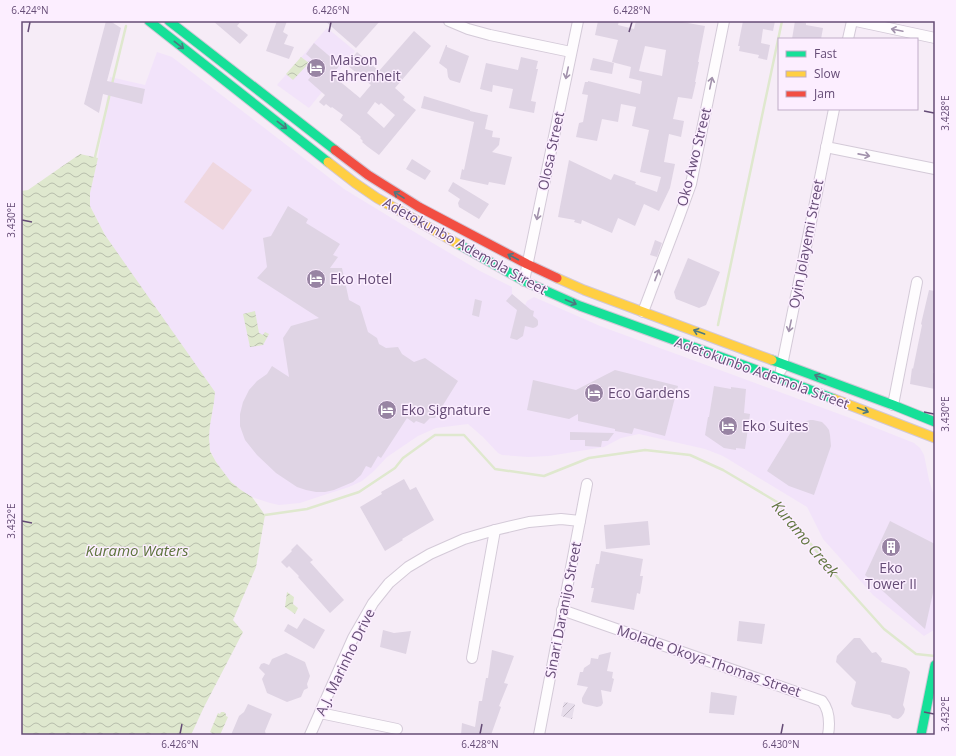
<svg xmlns="http://www.w3.org/2000/svg" width="956" height="756" viewBox="0 0 956 756" font-family="'Open Sans',sans-serif">
<style>
.commercial{fill:#f2e3fa}
.industrial{fill:url(#industrial-furrows)}
.green{fill:#efd7df}
.water{fill:url(#water-waves)}
.lines{fill:none;stroke-linecap:round;stroke-linejoin:round}
.stream{stroke:#dfe8ce;stroke-width:2.5}
.building{fill:#dfd4e4;fill-rule:evenodd}
.street-casing{stroke:#d4cad8;stroke-width:12}
.fast-casing{stroke:#d2c8d7;stroke-width:11}
.slow-casing{stroke:#d2c8d7;stroke-width:11}
.jam-casing{stroke:#d2c8d7;stroke-width:11}
.street{stroke:#fefcfe;stroke-width:10}
.fast{stroke:#16e098;stroke-width:9}
.slow{stroke:#ffcf43;stroke-width:9}
.jam{stroke:#f24e42;stroke-width:9}
.oneway{stroke:#a292ac}
.oneway2{stroke:#4d7880}
.ticks{fill:none;stroke:#654c76;stroke-width:1.5}
.labels{text-anchor:middle;stroke-width:3;stroke-linejoin:round;paint-order:stroke}
.poi-label{font-size:14px;fill:#654c76;stroke:#fceeff;text-anchor:start}
.street-label{font-size:14px;fill:#654c76;stroke:#fceeff}
.water-label{font-size:15px;font-style:italic;fill:#5d743c;stroke:#fceeff}
.neatline{fill:none;stroke:#654c76;stroke-width:1.5}
.ticks-label{font-size:10px;text-anchor:middle;fill:#654c76}
</style>
<defs>
<pattern id="industrial-furrows" width="10" height="10" patternUnits="userSpaceOnUse"><rect width="10" height="10" fill="#e7ddeb"/><path d="M-1 1l2-2M0 10L10 0M9 11l2-2" fill="none" stroke="#bfb5c3"/></pattern>
<pattern id="water-waves" width="16" height="10" patternUnits="userSpaceOnUse"><rect width="16" height="10" fill="#dfe8ce"/><path d="M0 5q4-4 8 0t8 0" fill="none" stroke="#b8beac"/></pattern>
</defs>
<rect width="100%" height="100%" fill="#f6ecf7"/>
<g class="commercial">
<polygon points="327,28 355,51 309,108 277,85"/>
<polygon points="157,52 172,57 344,189 431,242 480,271 512,287 512,294 525,305 527,301 534,297 600,326 861,422 914,443 920,448 924,455 929,480 935,499 935,625 934,630 924,636 873,595 823,539 807,507 723,456 705,449 639,434 621,438 604,447 549,456 528,457 502,455 498,453 483,437 468,424 436,428 418,436 387,457 374,471 362,481 349,487 321,496 300,503 279,505 270,503 252,497 241,490 231,482 224,474 216,462 210,450 209,437 210,425 214,402 105,235 90,206 90,193 98,158 110,77 145,85"/>
</g>
<polygon class="industrial" points="564,702 575,704 572,719 561,716"/>
<polygon class="green" points="213,162 252,190 223,230 184,202"/>
<g class="water">
<polygon points="301,57 309,63 293,80 286,74"/>
<polygon points="80,154 98,158 90,193 90,206 105,235 215,392 214,402 210,425 209,437 210,451 216,462 231,482 241,490 252,497 265,515 256,567 233,620 243,632 204,707 191,735 21,735 21,191 28,190"/>
<polygon points="255,311 259,333 263,335 265,332 269,334 263,345 250,347 243,314"/>
<polygon points="287,592 294,597 293,604 298,608 295,614 285,607"/>
<polygon points="221,712 224,712 226,714 226,716 228,717 220,735 212,735 212,733 210,732 218,713 220,714"/>
</g>
<g class="lines">
<g class="stream">
<polyline points="112,84 126,26"/>
<polyline points="95,157 110,93"/>
<polyline points="718,325 782,21"/>
<polyline points="265,515 307,509 359,492 395,468 403,458 435,435 464,435 495,469 544,476 589,458 645,450 690,455 723,470 777,502 838,578 884,629 916,654 935,656"/>
</g>
</g>
<g class="building">
<polygon points="106,21 110,21 121,28 107,81 145,89 142,104 103,94 99,113 84,104"/>
<polygon points="213,21 241,21 237,26 248,35 240,44"/>
<polygon points="277,21 287,21 283,32 288,35 284,44 294,47 289,59 266,51"/>
<polygon points="325,21 380,21 356,48"/>
<path d="M 598,21 L 619,21 L 618,25 L 634,29 L 636,21 L 675,21 L 682,22 L 705,26 L 698,62 L 699,62 L 695,82 L 696,82 L 692,99 L 678,97 L 673,119 L 684,121 L 681,137 L 669,134 L 664,162 L 675,164 L 670,188 L 659,211 L 644,204 L 635,226 L 618,218 L 612,233 L 582,220 L 581,224 L 574,222 L 575,220 L 558,217 L 569,160 L 611,180 L 614,174 L 636,182 L 635,184 L 657,192 L 661,177 L 640,172 L 649,130 L 632,126 L 636,107 L 621,104 L 618,122 L 602,119 L 597,141 L 576,137 L 579,123 L 583,122 L 588,95 L 582,94 L 585,82 L 588,82 L 588,81 L 640,94 L 642,81 L 629,78 L 631,67 L 612,62 L 618,40 L 595,35 ZM 645,46 L 666,50 L 662,76 L 639,71 Z"/>
<polygon points="743,21 775,21 773,31 763,29 761,43 770,45 767,60 758,58 759,55 739,51 740,46 738,46"/>
<polygon points="795,21 806,23 806,25 823,28 821,39 792,39"/>
<path d="M 414,31 L 431,46 L 395,88 L 405,97 L 403,100 L 416,110 L 379,155 L 368,147 L 362,142 L 363,141 L 360,138 L 361,137 L 340,120 L 343,115 L 332,107 L 331,108 L 326,104 L 324,106 L 319,102 L 325,95 L 308,80 L 320,66 L 306,54 L 314,43 L 340,65 L 332,75 L 360,98 L 371,85 L 347,65 L 357,52 L 379,71 ZM 375,102 L 379,105 L 381,103 L 395,115 L 384,128 L 367,113 Z"/>
<polygon points="446,45 447,45 447,47 469,56 460,83 450,80 448,77 447,69 439,63"/>
<polygon points="521,57 538,61 536,69 538,69 531,101 536,102 534,113 509,108 513,89 493,85 492,92 480,89 486,63 518,70"/>
<polygon points="593,58 614,63 612,74 590,70"/>
<polygon points="424,96 470,110 470,111 488,115 485,129 493,131 492,137 500,138 499,145 492,152 512,157 505,185 489,182 488,185 460,179 462,169 464,170 474,122 421,108"/>
<polygon points="412,159 431,171 425,180 406,169"/>
<polygon points="453,182 489,204 479,219 459,207 458,203 460,199 448,191"/>
<polygon points="288,206 308,219 306,223 340,244 333,255 338,257 330,268 342,268 349,300 360,306 368,332 377,338 379,344 386,348 398,347 402,354 414,362 425,358 458,381 435,418 430,418 424,424 416,421 414,423 407,418 381,458 378,456 371,468 366,466 361,475 353,482 334,490 325,492 316,492 306,490 297,487 276,473 257,455 245,440 240,426 240,414 243,402 249,390 257,381 267,374 272,366 289,377 283,338 291,326 319,318 257,278 267,267 263,238 271,236"/>
<polygon points="655,240 662,243 657,257 650,255"/>
<polygon points="688,258 720,272 706,305 699,308 676,299 674,292"/>
<polygon points="929,290 935,291 935,363 933,373 935,373 935,389 910,384 912,368 913,369 922,325 921,324"/>
<polygon points="512,294 531,310 534,311 533,316 537,319 538,321 538,325 536,327 533,328 525,326 523,336 517,340 510,338 517,310 506,301"/>
<polygon points="475,299 482,301 479,317 472,315"/>
<polygon points="615,370 678,386 665,436 634,428 632,434 615,431 615,429 578,421 578,414 569,419 527,410 533,380 576,390"/>
<polygon points="714,386 731,389 731,387 746,389 744,413 750,414 745,449 736,448 736,450 724,448 705,435 708,417 709,417"/>
<polygon points="810,420 813,420 822,422 826,426 829,430 830,435 831,446 814,495 789,486 767,471 794,427 796,429 801,423"/>
<polygon points="570,432 614,433 608,441 602,441 601,447 585,446 585,440 570,440"/>
<polygon points="404,479 410,490 416,487 434,520 402,539 403,540 385,551 360,507 382,494 381,492"/>
<polygon points="648,521 650,545 606,549 604,525"/>
<polygon points="890,521 935,544 935,584 925,629 865,575"/>
<polygon points="297,544 313,560 310,562 344,600 330,613 298,577 299,576 289,566 287,568 281,562 292,551 291,550"/>
<polygon points="601,551 643,559 640,576 643,576 640,594 637,593 634,610 591,602 594,588 591,588 596,564 599,564"/>
<polygon points="304,618 325,630 314,649 284,631 288,624 297,629"/>
<polygon points="739,621 765,624 762,644 737,641"/>
<polygon points="383,630 394,633 411,631 406,654 380,647"/>
<polygon points="854,638 860,638 872,653 876,652 882,659 881,662 906,668 910,672 903,705 905,709 904,713 901,717 898,719 893,718 890,715 854,707 851,704 856,682 836,662 837,656"/>
<polygon points="492,650 514,656 504,683 508,684 499,706 501,707 491,735 461,735 462,723 475,727 479,701 482,701 486,678 488,678"/>
<polygon points="611,652 607,671 613,672 612,678 614,679 611,692 601,690 603,703 601,706 597,707 584,704 582,702 582,698 588,687 577,685 580,672 583,672 584,668 590,664 591,658 598,659 599,655"/>
<polygon points="286,653 305,662 310,676 307,684 308,688 304,690 301,697 287,702 267,693 262,679 265,674 259,668 261,664 264,663 269,665 272,659"/>
<polygon points="711,692 737,696 734,715 709,713"/>
<polygon points="248,704 272,714 265,731 266,735 231,735 239,716 244,712"/>
</g>
<g class="lines">
<g class="street-casing">
<g id="street">
<polyline points="449,21 468,29 490,35 571,52"/>
<polyline points="856,21 935,38"/>
<polyline points="848,39 852,21"/>
<polyline points="826,147 935,169"/>
<polyline points="524,281 578,21"/>
<polyline points="643,312 679,217 691,184 724,21"/>
<polyline points="781,370 834,109"/>
<polyline points="893,405 917,282"/>
<path d="M 562,610 L 822,701 C 830,711 830,723 828,735"/>
<polyline points="472,658 495,530"/>
<polyline points="320,713 397,729"/>
<polyline points="310,735 353,638 373,603 389,583 408,567 430,554 464,539 495,530 529,522 561,519 580,521"/>
<polyline points="539,735 587,484"/>
</g>
</g>
<g class="fast-casing">
<g id="fast">
<polyline points="149,21 328,162"/>
<polyline points="169,21 335,150"/>
<polyline points="458,244 524,281 580,306 779,378 834,399"/>
<polyline points="772,360 893,405 935,422"/>
<polyline points="921,735 935,665"/>
</g>
</g>
<g class="slow-casing">
<g id="slow">
<polyline points="328,162 355,183 377,198 458,244"/>
<polyline points="557,278 584,290 772,360"/>
<polyline points="834,399 935,438"/>
</g>
</g>
<g class="jam-casing">
<polyline id="jam" points="335,150 368,175 419,207 527,264 557,278"/>
</g>
<use href="#street" class="street"/>
<use href="#fast" class="fast"/>
<use href="#slow" class="slow"/>
<use href="#jam" class="jam"/>
</g>
<defs><path id="oneway-shaft" d="M-6 0H5M1.5-3L5.5 0L1.5 3" fill="none" stroke-width="1.6" stroke-linecap="round" stroke-linejoin="round"/></defs>
<g class="oneway">
<use href="#oneway-shaft" transform="translate(897 30) rotate(-168)"/>
<use href="#oneway-shaft" transform="translate(567 73) rotate(102)"/>
<use href="#oneway-shaft" transform="translate(711 83) rotate(-78)"/>
<use href="#oneway-shaft" transform="translate(864 155) rotate(11)"/>
<use href="#oneway-shaft" transform="translate(538 214) rotate(102)"/>
<use href="#oneway-shaft" transform="translate(657 275) rotate(-69)"/>
<use href="#oneway-shaft" transform="translate(790 326) rotate(102)"/>
</g>
<g class="oneway2">
<use href="#oneway-shaft" transform="translate(179 45) rotate(38)"/>
<use href="#oneway-shaft" transform="translate(282 125) rotate(38)"/>
<use href="#oneway-shaft" transform="translate(399 195) rotate(-148)"/>
<use href="#oneway-shaft" transform="translate(513 257) rotate(-152)"/>
<use href="#oneway-shaft" transform="translate(571 302) rotate(23)"/>
<use href="#oneway-shaft" transform="translate(699 332) rotate(-160)"/>
<use href="#oneway-shaft" transform="translate(820 377) rotate(-159)"/>
<use href="#oneway-shaft" transform="translate(863 410) rotate(21)"/>
</g>
<path class="ticks" d="M 28,32 L 30,22M 329,32 L 331,22M 629,32 L 632,22M 924,111 L 934,113M 22,220 L 32,222M 924,412 L 934,414M 22,521 L 32,523M 924,712 L 934,714M 180,734 L 182,724M 480,734 L 482,724M 781,734 L 783,724"/>
<defs>
<g id="hotel-disc" transform="scale(1)"><circle r="9.5" fill="#9884a3" stroke="#fceeff"/><path d="M-6-4.5h1.5V1H6V5H4.5V3h-9V5H-6ZM-4 0a1.8 1.8 0 1 1 3.6 0ZM.5 0V-2.5h3Q6-2.5 6 0Z" fill="#fff"/></g>
<g id="building-disc" transform="scale(1)"><circle r="9.5" fill="#9884a3" stroke="#fceeff"/><path d="M-4-6H4V6H1V3H-1V6H-4ZM-2.5-4.3h1.7v1.8h-1.7ZM.8-4.3h1.7v1.8H.8ZM-2.5-1h1.7V.8h-1.7ZM.8-1h1.7V.8H.8Z" fill="#fff"/></g>
</defs>
<g fill-rule="evenodd">
<use href="#hotel-disc" x="316" y="68"/>
<use href="#hotel-disc" x="316" y="279"/>
<use href="#hotel-disc" x="594" y="393"/>
<use href="#hotel-disc" x="387" y="410"/>
<use href="#hotel-disc" x="728" y="426"/>
<use href="#building-disc" x="891" y="547"/>
</g>
<g class="labels">
<g class="poi-label">
<text x="330" y="65">Maison<tspan x="330" dy="16">Fahrenheit</tspan></text>
<text x="330" y="284">Eko Hotel</text>
<text x="608" y="398">Eco Gardens</text>
<text x="401" y="415">Eko Signature</text>
<text x="742" y="431">Eko Suites</text>
<text x="891" y="573" text-anchor="middle">Eko<tspan x="891" dy="16">Tower II</tspan></text>
</g>
<g class="street-label">
<text transform="translate(551 151) rotate(-78)" y="5">Olosa Street</text>
<text transform="translate(694 157) rotate(-76)" y="5">Oko Awo Street</text>
<text transform="translate(806 244) rotate(-79)" y="5">Oyin Jolayemi Street</text>
<text transform="translate(465 246) rotate(29)" y="5">Adetokunbo Ademola Street</text>
<text transform="translate(762 373) rotate(20)" y="5">Adetokunbo Ademola Street</text>
<text transform="translate(563 610) rotate(-79)" y="5">Sinari Daranijo Street</text>
<text transform="translate(709 661) rotate(19)" y="5">Molade Okoya-Thomas Street</text>
<text transform="translate(345 662) rotate(-64)" y="5">A.J. Marinho Drive</text>
</g>
<g class="water-label">
<text transform="translate(805 539) rotate(50)" y="5">Kuramo Creek</text>
<text x="137" y="556">Kuramo Waters</text>
</g>
</g>
<rect width="956" height="756" fill="none" stroke="#fceeff" stroke-width="44"/>
<rect x="778" y="38" width="140" height="72" fill="#fceeff" stroke="#c0adc8"/>
<rect x="786" y="51" width="20" height="6" fill="#16e098" stroke="#c0adc8"/>
<text x="814" y="58" font-size="12" fill="#654c76">Fast</text>
<rect x="786" y="71" width="20" height="6" fill="#ffcf43" stroke="#c0adc8"/>
<text x="814" y="78" font-size="12" fill="#654c76">Slow</text>
<rect x="786" y="91" width="20" height="6" fill="#f24e42" stroke="#c0adc8"/>
<text x="814" y="98" font-size="12" fill="#654c76">Jam</text>
<rect x="22" y="22" width="912" height="712" class="neatline"/>
<g class="ticks-label">
<text x="30" y="14">6.424°N</text>
<text x="331" y="14">6.426°N</text>
<text x="632" y="14">6.428°N</text>
<text transform="translate(945 113) rotate(-90)" y="4">3.428°E</text>
<text transform="translate(11 220) rotate(-90)" y="4">3.430°E</text>
<text transform="translate(945 414) rotate(-90)" y="4">3.430°E</text>
<text transform="translate(11 521) rotate(-90)" y="4">3.432°E</text>
<text transform="translate(945 714) rotate(-90)" y="4">3.432°E</text>
<text x="180" y="748">6.426°N</text>
<text x="480" y="748">6.428°N</text>
<text x="781" y="748">6.430°N</text>
</g>
</svg>
